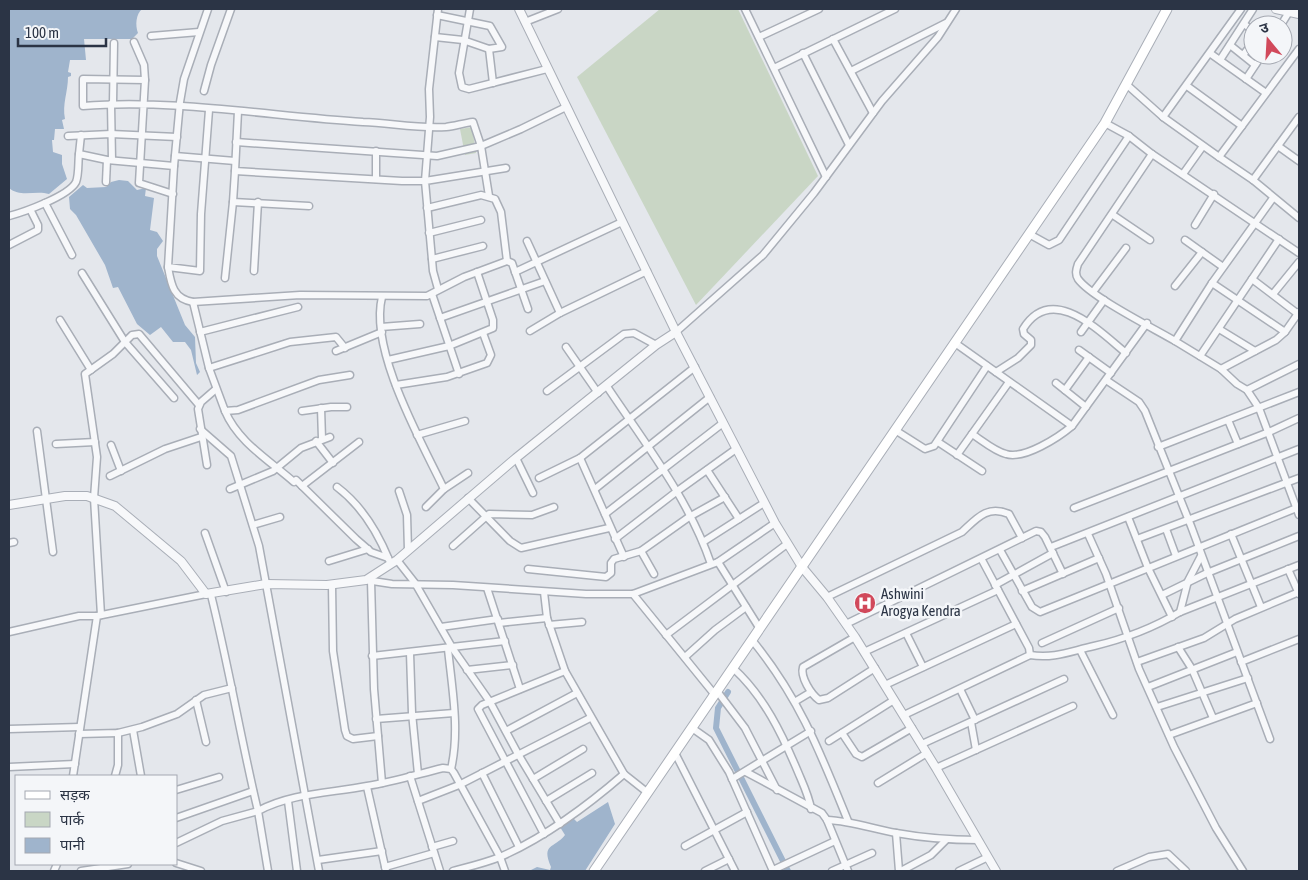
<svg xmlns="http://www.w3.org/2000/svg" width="1308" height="880" viewBox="0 0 1308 880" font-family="'Asap Condensed','Noto Sans Devanagari',sans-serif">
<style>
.green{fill:#c9d6c5}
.water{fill:#9fb4cc}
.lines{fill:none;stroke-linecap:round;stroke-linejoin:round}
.canal{stroke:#9fb4cc;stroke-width:6}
.minor-casing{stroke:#a9aeb7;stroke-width:9}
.tertiary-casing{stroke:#a9aeb7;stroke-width:10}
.secondary-casing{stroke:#a9aeb7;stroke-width:11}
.minor{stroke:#f7f8fa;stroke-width:6}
.tertiary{stroke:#f7f8fa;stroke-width:8}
.secondary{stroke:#fff;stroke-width:9}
.labels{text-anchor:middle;stroke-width:5;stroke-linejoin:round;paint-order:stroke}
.poi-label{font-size:15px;fill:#2b3445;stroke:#f4f6f9;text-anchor:start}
</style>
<rect width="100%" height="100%" fill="#e4e7ec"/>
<g class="green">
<polygon points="660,9 738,9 818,176 696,305 577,77"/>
<polygon points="472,127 476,153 465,155 460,129"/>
</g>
<g class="water">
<path d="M 9,9 L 142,9 C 136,14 135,25 138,33 L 132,39 L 84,39 L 86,60 L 70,60 L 68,72 L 71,73 L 71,76 L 68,77 C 68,92 62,104 65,119 L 62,120 L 64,129 L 55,129 L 54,140 L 52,140 L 53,152 L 62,155 L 62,164 L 67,179 L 49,194 C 35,190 21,198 9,188 Z"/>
<polygon points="119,180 128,181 137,190 146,188 145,196 154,198 150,230 157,232 163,241 157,249 157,256 185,325 195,337 196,363 200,372 197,375 191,350 185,342 173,342 161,327 150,335 137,324 118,287 113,288 105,265 76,215 70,209 69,197 83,185 87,188 106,187 111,182"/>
<path d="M 608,802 L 615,824 L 585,871 L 529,871 L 537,867 L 550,870 L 551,867 C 541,843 554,849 565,835 L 560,827 L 573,818 L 577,822 Z"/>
</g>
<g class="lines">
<polyline class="canal" points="728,692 718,708 716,728 788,871"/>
<g class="minor-casing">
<g id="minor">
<polyline points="470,9 459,73 462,87 469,89 547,69"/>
<polyline points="745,9 826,177"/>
<polyline points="525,22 558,9"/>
<polyline points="1244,24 1253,31"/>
<polyline points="1281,25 1289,12"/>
<polyline points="151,36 199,32"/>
<polyline points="435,37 463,40 489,49 502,47 490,26 437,15"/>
<polyline points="759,37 819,9"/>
<polyline points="833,39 873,113"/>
<polyline points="134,42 144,65 145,80"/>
<polyline points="1230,45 1255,65"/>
<polyline points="489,49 493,83"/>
<polyline points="1299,49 1219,157 1253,180 1299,218"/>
<polyline points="803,53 849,145"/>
<polyline points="1211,54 1266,93"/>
<polyline points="1243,55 1253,43"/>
<polyline points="1220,60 1253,9"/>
<polyline points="774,68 895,9"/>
<polyline points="851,71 946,23"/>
<polyline points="1246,79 1262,55"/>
<polyline points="1126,84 1163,117 1219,157"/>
<polyline points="1187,86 1242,126"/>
<polyline points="204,91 211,65 231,9"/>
<polyline points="113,103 114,43"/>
<polyline points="111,104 112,160"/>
<polyline points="238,111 235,171 402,181 425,181 430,117 429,89 438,9"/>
<polyline points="1163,117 1241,9"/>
<polyline points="1105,123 1129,136 1152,154 1299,253"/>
<polyline points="68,136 111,134 177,137"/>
<polyline points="236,142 437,156 481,146 489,196"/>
<polyline points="1278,146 1299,161"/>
<polyline points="376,151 376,179"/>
<polyline points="79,154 81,135"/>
<path d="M 1152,154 L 1078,264 C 1076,270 1075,274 1078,279 C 1091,297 1153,328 1175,341"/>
<polyline points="175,156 235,161"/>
<polyline points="174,166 180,102 184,79 208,9"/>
<polyline points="235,171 233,202 309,206"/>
<polyline points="1183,174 1203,146"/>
<polyline points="1253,180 1299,117"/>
<polyline points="106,182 107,160"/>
<path d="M 173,194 L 139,183 C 141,149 143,115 145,80 L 83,79 L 83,106 C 175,99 270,116 363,122 C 390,123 419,129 446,127 C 455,126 464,123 473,122 L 481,146 L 521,129 L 566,107"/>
<polyline points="1273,198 1212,283 1175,341 1221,369 1237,384 1247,390 1259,408 1299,515"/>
<polyline points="45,203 72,255"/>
<polyline points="427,208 481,195 495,199 501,212 507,261"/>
<polyline points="1113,215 1150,240"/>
<path d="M 9,216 C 24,212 69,196 76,182 C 79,175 78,162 79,154 L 107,160 L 174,166 L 168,267 L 200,271 L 201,214 L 209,110"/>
<polyline points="1195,225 1214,194"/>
<polyline points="429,233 481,220"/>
<polyline points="1029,234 1049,245 1059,240 1129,136"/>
<polyline points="1185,240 1223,267"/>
<polyline points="527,241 560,313"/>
<polyline points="9,245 38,230 38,225 31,211"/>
<polyline points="432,259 483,246"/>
<path d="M 168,267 C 171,284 173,299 193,302 L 300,295 L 427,296 L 464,277 L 507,261 L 512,263 L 528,309"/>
<polyline points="254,271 258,202"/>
<polyline points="515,272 622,222"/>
<polyline points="82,273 125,342 174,398"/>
<polyline points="225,278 233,202"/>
<polyline points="1252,279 1298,314"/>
<polyline points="1212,283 1285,332 1299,312"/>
<polyline points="1175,286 1202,252"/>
<polyline points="438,289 433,271 425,181 506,168"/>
<polyline points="1093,292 1126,248"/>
<polyline points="432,294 459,374"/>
<polyline points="1273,294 1299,262"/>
<path d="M 382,297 C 369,350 421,441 444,489"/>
<polyline points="193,302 209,368 225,411 238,410 319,380 350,375"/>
<polyline points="440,318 545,281"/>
<polyline points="60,320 91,370"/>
<polyline points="381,327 420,324"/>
<polyline points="1219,329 1255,351"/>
<polyline points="530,331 560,313 647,271"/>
<polyline points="200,332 298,307"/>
<polyline points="676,332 763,255 814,193 882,101 938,37 956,9"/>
<polyline points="1081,332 1104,300"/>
<polyline points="955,343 1072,426 1147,323"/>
<polyline points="566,347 598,393"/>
<polyline points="1079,350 1111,373"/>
<polyline points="336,351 382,332"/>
<polyline points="1200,356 1279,239"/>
<polyline points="388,360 449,346 493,328 493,320 477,272"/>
<polyline points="209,368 290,342 336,337 345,348"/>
<polyline points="1221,369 1276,340 1285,332"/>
<path d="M 996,372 L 1018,358 L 1031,345 L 1031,340 L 1024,334 L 1023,329 C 1052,282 1099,331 1126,353"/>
<polyline points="1106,380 1139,402 1145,411 1191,526 1270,739"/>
<polyline points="1056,383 1086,407"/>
<polyline points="396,385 447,377 487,363 491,355 483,333"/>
<path d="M 606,385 C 644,442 689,499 711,564"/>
<polyline points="1065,390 1089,357"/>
<polyline points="1247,390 1299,364"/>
<polyline points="547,391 624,334 634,333 656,345"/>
<polyline points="321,408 322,439"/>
<path d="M 225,411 C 238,442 269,460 294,482"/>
<polyline points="302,411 331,407 347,407"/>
<polyline points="1228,420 1238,444"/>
<polyline points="200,429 231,456 259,546 319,871"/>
<polyline points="895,430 925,449 934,446 987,366"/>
<polyline points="37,431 53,552"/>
<path d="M 972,434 C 983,441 994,451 1006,454 C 1024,460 1059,437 1072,426"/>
<polyline points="417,435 465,421"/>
<polyline points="316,441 333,463"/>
<polyline points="938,442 982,471"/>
<polyline points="56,444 95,442"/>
<polyline points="111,445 121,471"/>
<polyline points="1158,447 1299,392"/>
<polyline points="957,455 1009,382"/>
<polyline points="516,458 533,493"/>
<polyline points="580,458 624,557"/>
<polyline points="207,465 198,409 201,402 216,389"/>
<polyline points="707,470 739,519"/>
<polyline points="110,476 165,449 201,437"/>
<polyline points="539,478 580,458 695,367"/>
<polyline points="296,480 356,539 371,552 388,558"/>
<polyline points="302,486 359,442"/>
<path d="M 337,487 C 361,505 378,533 389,560"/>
<polyline points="230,489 273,471 301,448 330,437"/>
<polyline points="595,489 710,397"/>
<polyline points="399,491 407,515 408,550"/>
<polyline points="468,498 510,541 521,548 609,528"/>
<polyline points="426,507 444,489 468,473"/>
<polyline points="1074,508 1269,432 1299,418"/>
<polyline points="605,514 723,423"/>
<polyline points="1128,517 1148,568 1172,617"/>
<polyline points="253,525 280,517"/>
<polyline points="1166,529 1176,556"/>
<polyline points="205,533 226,592"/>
<polyline points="1088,534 1106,574 1139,669 1174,747 1216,828 1243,871"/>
<polyline points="1231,534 1261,607"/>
<polyline points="615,539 676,492 736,449"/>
<polyline points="1137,539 1299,478"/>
<polyline points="703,542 764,503"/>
<polyline points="9,543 14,542"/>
<polyline points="453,546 489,514 532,515 554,507"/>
<polyline points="1051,547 1299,449"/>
<polyline points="1000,550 1032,607 1040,612 1299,507"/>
<polyline points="641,551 654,574"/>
<polyline points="397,560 415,583 453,649 490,702 518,754 560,824"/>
<polyline points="329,561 368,549"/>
<polyline points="718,562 760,629"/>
<polyline points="528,569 606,577 611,573 611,563 614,559 641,551 689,517 725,497"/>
<polyline points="1288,569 1299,594"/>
<polyline points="366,580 392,584 453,585 586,594 633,594 718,562 775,523"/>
<polyline points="371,581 374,689 382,783"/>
<polyline points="332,585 333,651 345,730 347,736 353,739 378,736"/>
<polyline points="995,585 1053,553"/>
<polyline points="487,588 520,689"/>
<polyline points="1022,591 1099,558"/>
<polyline points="544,592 547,618 565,671 624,774 648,793"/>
<polyline points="633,594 715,695"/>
<polyline points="1162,595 1207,573 1299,536"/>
<path d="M 827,597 L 962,532 C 977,518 987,505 1009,514 L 1022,538"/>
<polyline points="1180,612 1188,581 1201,556"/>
<polyline points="101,615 94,498 97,457 85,374 113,354 132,335 139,334 199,405"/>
<polyline points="499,623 547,618"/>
<polyline points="846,624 1036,531 1041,532 1045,537 1063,574"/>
<polyline points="549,625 582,622"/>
<polyline points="441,627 498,619"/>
<polyline points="9,632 79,616 97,616"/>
<polyline points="906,633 923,667"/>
<polyline points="666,635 787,544"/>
<path d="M 855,637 L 803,667 C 800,677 811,694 819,700 L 828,698 L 875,668"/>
<path d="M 752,640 C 800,699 820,752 848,821"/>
<polyline points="1042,643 1119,608"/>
<polyline points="1178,647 1192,669 1213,718"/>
<path d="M 448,649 C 452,688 460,731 451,769"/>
<polyline points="1080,650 1113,715"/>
<polyline points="864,652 998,590"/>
<polyline points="410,653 412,713 418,774"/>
<path d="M 1030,655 C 1054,659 1071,651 1094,646 C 1124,639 1153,628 1180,612 L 1299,565"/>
<polyline points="372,656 505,641"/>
<polyline points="685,657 715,630 746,607"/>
<polyline points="1137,662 1204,638 1235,619 1299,592"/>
<polyline points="1241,662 1299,639"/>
<path d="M 733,668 C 764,696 782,734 798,772 C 803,784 809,796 811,809"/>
<polyline points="467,670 513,665"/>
<polyline points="885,685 1016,624"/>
<polyline points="1148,687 1237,652"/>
<polyline points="960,689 975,720"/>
<polyline points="717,691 745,728 777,790"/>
<polyline points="196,700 206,742"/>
<polyline points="796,701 811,692"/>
<polyline points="1157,707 1248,678"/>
<polyline points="904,715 1030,655 1029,648 982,560"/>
<polyline points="376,719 454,713"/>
<polyline points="971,722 976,750"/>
<polyline points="692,728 709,740 729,772 773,871"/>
<polyline points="9,729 80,727"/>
<polyline points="133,730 141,776"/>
<polyline points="506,731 577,693"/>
<polyline points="842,733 856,754 862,757 912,728"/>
<polyline points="79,734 118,733 142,727 177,714 204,695 232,688"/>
<polyline points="1169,735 1257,703"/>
<polyline points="829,741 894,700"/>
<polyline points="922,744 1064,679"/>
<polyline points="675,753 735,871"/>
<polyline points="9,767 75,764"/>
<polyline points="936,768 1073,706"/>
<polyline points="746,772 822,813 827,820 848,871"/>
<polyline points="482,773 519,847"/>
<polyline points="73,776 97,616 206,594"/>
<polyline points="115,776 118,765 118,733"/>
<polyline points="410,776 440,871"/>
<polyline points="533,779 583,749"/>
<polyline points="732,779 811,731"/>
<polyline points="878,783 927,753"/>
<polyline points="367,787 386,871"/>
<polyline points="176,790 219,777"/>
<polyline points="288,801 297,871"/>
<polyline points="418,801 459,785 590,718"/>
<polyline points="546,801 592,773"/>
<polyline points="176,818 253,791"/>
<path d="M 827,820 C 852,821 873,829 896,833 C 924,838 951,840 978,840"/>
<polyline points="896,833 899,871"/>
<polyline points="544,834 478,709 482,705 565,671"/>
<path d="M 176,843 L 222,821 L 258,811 C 241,740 229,667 211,595"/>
<polyline points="685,846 747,812"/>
<polyline points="432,847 453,841"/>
<polyline points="318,860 382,851"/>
<polyline points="176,863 201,871"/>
<polyline points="385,867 434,853"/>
<polyline points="773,870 835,841"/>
<polyline points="54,871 57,864"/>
<polyline points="81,871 128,864"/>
<path d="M 268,871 L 258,811 C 291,793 331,793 367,786 C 393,782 418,774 443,768 L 451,769 L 454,773 L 500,857 L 505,871"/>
<path d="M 453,871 C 468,867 485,863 500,857 C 546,837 586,807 624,774"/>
<polyline points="705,871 729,859"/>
<polyline points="832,871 872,853"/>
<polyline points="901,871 931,855 946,840"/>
<polyline points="959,871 986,858"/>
<polyline points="1117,871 1149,857 1168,854 1186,871"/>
</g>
</g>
<g class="tertiary-casing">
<g id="tertiary">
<polyline points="519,9 676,332 775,523 802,567 827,597 855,637 936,768 996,871"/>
<polyline points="1276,9 1299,14"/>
<polyline points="9,505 65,496 87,496 115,506 181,561 206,594 266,584 327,585 366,580 397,560 516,458 656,345 676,332"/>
</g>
</g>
<g class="secondary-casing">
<polyline id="secondary" points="594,871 1105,123 1167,9"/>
</g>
<use href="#minor" class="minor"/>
<use href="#tertiary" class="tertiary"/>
<use href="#secondary" class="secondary"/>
</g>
<defs>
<g id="hospital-disc" transform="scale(1.125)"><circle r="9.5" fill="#d1495b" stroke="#f4f6f9"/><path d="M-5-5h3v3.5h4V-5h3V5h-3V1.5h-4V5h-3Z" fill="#fff"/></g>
</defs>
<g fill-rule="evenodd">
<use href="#hospital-disc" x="865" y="603"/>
</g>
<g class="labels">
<g class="poi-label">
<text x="881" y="599">Ashwini<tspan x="881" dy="17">Arogya Kendra</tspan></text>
</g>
</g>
<rect width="1308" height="880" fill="none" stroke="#2b3445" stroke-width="20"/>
<rect x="15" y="775" width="162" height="90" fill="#f4f6f9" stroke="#a4a8b1"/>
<rect x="25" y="791" width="25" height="8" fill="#ffffff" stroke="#a4a8b1"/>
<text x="60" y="800" font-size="15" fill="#2b3445">सड़क</text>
<rect x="25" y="812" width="25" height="15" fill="#c9d6c5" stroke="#a4a8b1"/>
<text x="60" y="825" font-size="15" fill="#2b3445">पार्क</text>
<rect x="25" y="838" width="25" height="15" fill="#9fb4cc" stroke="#a4a8b1"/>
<text x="60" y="850" font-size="15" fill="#2b3445">पानी</text>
<g transform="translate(1268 40) rotate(342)"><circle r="24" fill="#f4f6f9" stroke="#a4a8b1"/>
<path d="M0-4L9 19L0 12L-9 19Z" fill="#d1495b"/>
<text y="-8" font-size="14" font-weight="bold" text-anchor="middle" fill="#2b3445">उ</text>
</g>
<path d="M18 38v8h88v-8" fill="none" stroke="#2b3445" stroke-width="2.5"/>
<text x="25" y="38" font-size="15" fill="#2b3445" stroke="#f4f6f9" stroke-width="4" paint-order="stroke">100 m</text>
</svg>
